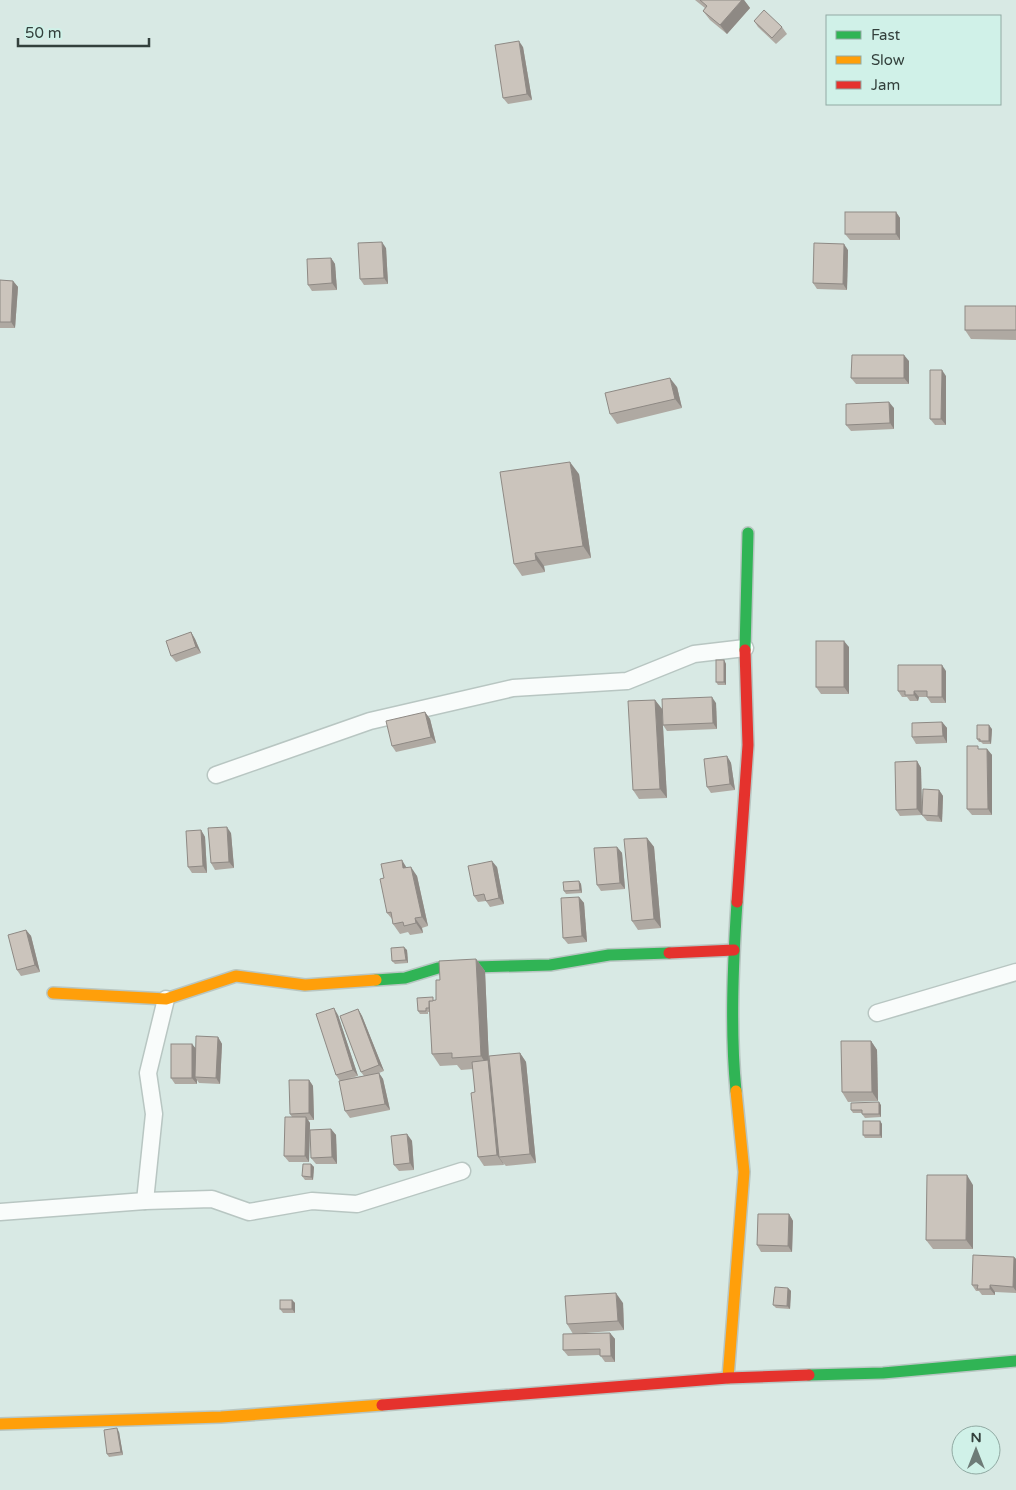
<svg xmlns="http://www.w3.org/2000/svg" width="1016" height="1490" viewBox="0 0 1016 1490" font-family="'Varela Round',sans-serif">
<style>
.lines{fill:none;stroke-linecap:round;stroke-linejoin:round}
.street-casing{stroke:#b8c6c2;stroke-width:19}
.fast-casing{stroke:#b8c6c2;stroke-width:14}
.slow-casing{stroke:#b8c6c2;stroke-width:14}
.jam-casing{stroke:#b8c6c2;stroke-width:14}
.street{stroke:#f9fcfb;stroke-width:16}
.fast{stroke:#30b455;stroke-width:11}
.slow{stroke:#ff9f0a;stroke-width:11}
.jam{stroke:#e5322d;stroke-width:11}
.wall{fill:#afa9a2}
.shaded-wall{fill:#8e8984}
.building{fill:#cbc4bc;stroke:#8e8984}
</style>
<rect width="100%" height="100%" fill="#d8e9e4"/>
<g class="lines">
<g class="street-casing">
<g id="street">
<polyline points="216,775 370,721 513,688 627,681 694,654 745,648"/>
<polyline points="877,1013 1016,972"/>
<polyline points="145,1201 154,1114 148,1073 166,999"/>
<polyline points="0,1212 145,1201 212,1199 249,1212 312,1201 357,1204 462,1171"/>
</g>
</g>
<g class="fast-casing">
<g id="fast">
<polyline points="745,650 748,533"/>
<polyline points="376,980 405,978 438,968 550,965 609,955 669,953"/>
<path d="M 736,1091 C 730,1030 733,964 737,902"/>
<polyline points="809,1375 883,1373 1016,1361"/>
</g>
</g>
<g class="slow-casing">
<g id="slow">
<polyline points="53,993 166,999 236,976 305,985 376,980"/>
<polyline points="728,1378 744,1172 736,1091"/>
<polyline points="0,1424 221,1417 382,1405"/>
</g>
</g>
<g class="jam-casing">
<g id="jam">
<polyline points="737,902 748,745 745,650"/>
<polyline points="669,953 734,950"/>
<polyline points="382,1405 728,1378 809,1375"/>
</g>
</g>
<use href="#street" class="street"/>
<use href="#fast" class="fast"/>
<use href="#slow" class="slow"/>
<use href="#jam" class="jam"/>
</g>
<g class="wall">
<polygon points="695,0 744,0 750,8 727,34 710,20 703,11 705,8"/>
<polygon points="754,21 782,27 787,34 776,44 758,27"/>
<polygon points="523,47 532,100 508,104 503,98"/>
<polygon points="896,212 900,218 900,240 850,240 845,234"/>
<polygon points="386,248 388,284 364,285 360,279"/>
<polygon points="848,250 847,290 817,289 813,283"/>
<polygon points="331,258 335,264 337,290 312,291 308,285"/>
<polygon points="0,280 13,281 18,287 15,328 0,328"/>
<polygon points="1016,306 1016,340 971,339 965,330"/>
<polygon points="909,361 909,384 856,384 851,378"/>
<polygon points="946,376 946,425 935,425 930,419"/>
<polygon points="677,387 682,408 617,424 610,414"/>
<polygon points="894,408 894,429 851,431 846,425"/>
<polygon points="579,474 591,558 544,566 545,572 522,576 514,564"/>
<polygon points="191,632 195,639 201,653 176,662 171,656"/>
<polygon points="849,647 849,694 821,694 816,687"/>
<polygon points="724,660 726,664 726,685 718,685 716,682"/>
<polygon points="946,671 946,703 931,703 927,697 919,697 918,701 910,701 907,697 902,697 898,691"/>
<polygon points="655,700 662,709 667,798 639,799 633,790"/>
<polygon points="716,703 717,729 667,731 663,725"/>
<polygon points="425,712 430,719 436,743 396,752 392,746"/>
<polygon points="942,722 947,728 947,743 916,744 912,737"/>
<polygon points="992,729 991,744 983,744 981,742 979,742 977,739"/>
<polygon points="980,749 987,749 992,755 992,815 972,815 967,809"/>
<polygon points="727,756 731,763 735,790 711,793 707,787"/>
<polygon points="917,761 921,768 922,815 900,816 896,810"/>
<polygon points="939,790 943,796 942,822 927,821 922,815"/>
<polygon points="201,830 205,837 207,873 192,873 188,867"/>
<polygon points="231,833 234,868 215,870 211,863"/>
<polygon points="647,838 654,847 661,928 638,930 632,921"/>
<polygon points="617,847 622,853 625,889 601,891 597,885"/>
<polygon points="407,867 417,876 428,926 422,928 423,933 410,935 408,932 400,934 393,924 392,919 387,913 384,878"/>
<polygon points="497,867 504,904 490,907 486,901 478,902 474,896"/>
<polygon points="579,881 581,884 582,893 566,894 564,891"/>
<polygon points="579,897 584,903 587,942 568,944 563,938"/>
<polygon points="26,930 31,936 40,972 21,976 17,970"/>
<polygon points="407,950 408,963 395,964 392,961"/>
<polygon points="476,959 485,971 489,1062 490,1064 520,1053 526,1062 536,1163 506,1166 503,1163 504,1165 484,1166 478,1157 475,1092 473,1069 461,1070 457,1065 440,1066 432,1054 430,1012 428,1012 428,1014 420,1014 418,1011 435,1000 436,1000 440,980"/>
<polygon points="358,1009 362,1016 384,1071 379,1073 383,1079 390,1110 350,1118 345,1111 340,1081 336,1075 338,1015 358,1076 350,1078 364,1076 361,1072"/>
<polygon points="218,1037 222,1044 220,1084 199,1083 197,1080 197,1084 175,1084 171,1078 192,1044 196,1049"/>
<polygon points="871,1041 877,1050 878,1101 848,1102 842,1092"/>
<polygon points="309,1080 313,1086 314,1120 308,1120 310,1123 309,1162 289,1162 284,1156 292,1117 290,1114"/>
<polygon points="881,1105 881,1117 865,1118 862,1114 862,1113 853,1113 851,1110"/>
<polygon points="880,1121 882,1124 882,1138 865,1138 863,1135"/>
<polygon points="331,1129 336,1135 337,1164 316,1164 311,1158"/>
<polygon points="407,1134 412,1141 414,1170 399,1171 394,1165"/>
<polygon points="311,1164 314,1167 313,1180 305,1180 302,1176"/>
<polygon points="973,1185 973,1249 933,1249 926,1240"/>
<polygon points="789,1214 793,1221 792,1252 761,1252 757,1245"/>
<polygon points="1014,1257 1016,1259 1016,1293 995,1292 995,1295 982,1295 979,1291 976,1291 972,1285"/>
<polygon points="788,1288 791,1291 790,1309 776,1308 773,1305"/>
<polygon points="292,1300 295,1303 295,1313 283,1313 280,1309"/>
<polygon points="623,1303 624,1330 573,1334 567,1324"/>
<polygon points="610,1333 615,1339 615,1362 605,1362 600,1355 568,1356 563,1350"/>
<polygon points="119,1432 123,1455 109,1457 107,1454"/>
</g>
<g class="shaded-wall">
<polygon points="742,0 744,0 750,8 727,34 720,25"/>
<polygon points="519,41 523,47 532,100 527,94"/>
<polygon points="896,212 900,218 900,240 896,234"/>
<polygon points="382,242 386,248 388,284 384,278"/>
<polygon points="844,244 848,250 847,290 843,284"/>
<polygon points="331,258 335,264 337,290 332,283"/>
<polygon points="13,281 18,287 15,328 11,322"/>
<polygon points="904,355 909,361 909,384 904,378"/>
<polygon points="942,370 946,376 946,425 941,419"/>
<polygon points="670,378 677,387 682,408 675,399"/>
<polygon points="889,402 894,408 894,429 890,423"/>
<polygon points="570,462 579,474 591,558 583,546"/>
<polygon points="535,553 544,566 545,572 536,560"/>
<polygon points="191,632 195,639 201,653 196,647"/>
<polygon points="844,641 849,647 849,694 844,687"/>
<polygon points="724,660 726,664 726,685 724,682"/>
<polygon points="942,665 946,671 946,703 942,697"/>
<polygon points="914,691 919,697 918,701 914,695"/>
<polygon points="712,697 716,703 717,729 713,723"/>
<polygon points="655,700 662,709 667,798 660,789"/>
<polygon points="425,712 430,719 436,743 431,737"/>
<polygon points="942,722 947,728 947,743 943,736"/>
<polygon points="989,725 992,729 991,744 989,741"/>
<polygon points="987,749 992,755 992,815 988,809"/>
<polygon points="727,756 731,763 735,790 730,784"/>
<polygon points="917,761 921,768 922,815 917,809"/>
<polygon points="939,790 943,796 942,822 938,816"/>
<polygon points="227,827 231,833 234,868 229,862"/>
<polygon points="201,830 205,837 207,873 203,866"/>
<polygon points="647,838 654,847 661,928 654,919"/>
<polygon points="617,847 622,853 625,889 620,883"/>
<polygon points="402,860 408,870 403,868"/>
<polygon points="492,861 497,867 504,904 499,898"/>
<polygon points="411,867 417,876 428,926 422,917"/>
<polygon points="579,881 581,884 582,893 580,890"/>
<polygon points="579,897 584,903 587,942 582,936"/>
<polygon points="415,918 422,928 423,933 416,923"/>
<polygon points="26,930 31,936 40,972 35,965"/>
<polygon points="404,947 407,950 408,963 406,960"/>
<polygon points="476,959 485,971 489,1062 494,1070 499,1157 503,1163 504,1165 497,1155 488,1067 481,1056"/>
<polygon points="334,1008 338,1015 358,1076 353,1070"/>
<polygon points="358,1009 362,1016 384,1071 379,1065"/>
<polygon points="218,1037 222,1044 220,1084 216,1078"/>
<polygon points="871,1041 877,1050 878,1101 872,1092"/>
<polygon points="192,1044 197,1050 195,1077 197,1080 197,1084 192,1078"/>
<polygon points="520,1053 526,1062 536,1163 530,1154"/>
<polygon points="379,1073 383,1079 390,1110 385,1104"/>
<polygon points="309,1080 313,1086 314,1120 309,1113"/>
<polygon points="879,1102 881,1105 881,1117 879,1114"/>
<polygon points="306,1117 310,1123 309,1162 305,1156"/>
<polygon points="880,1121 882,1124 882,1138 880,1135"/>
<polygon points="331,1129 336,1135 337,1164 332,1157"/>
<polygon points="407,1134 412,1141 414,1170 410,1163"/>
<polygon points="311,1164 314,1167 313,1180 311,1177"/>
<polygon points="967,1175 973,1185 973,1249 966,1240"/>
<polygon points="789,1214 793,1221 792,1252 788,1246"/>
<polygon points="1014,1257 1016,1259 1016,1291 1013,1287"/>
<polygon points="990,1285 995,1292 995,1295 990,1289"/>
<polygon points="788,1288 791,1291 790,1309 787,1306"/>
<polygon points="616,1293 623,1303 624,1330 618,1321"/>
<polygon points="292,1300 295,1303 295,1313 292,1309"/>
<polygon points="610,1333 615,1339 615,1362 611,1356"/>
<polygon points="117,1428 119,1432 123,1455 121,1452"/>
</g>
<g class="building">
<polygon points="700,0 742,0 720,25 703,11 707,6"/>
<polygon points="764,10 782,27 772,38 754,21"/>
<polygon points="519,41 527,94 503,98 495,45"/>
<rect x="845" y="212" width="51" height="22"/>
<polygon points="382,242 384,278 360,279 358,243"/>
<polygon points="814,243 844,244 843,284 813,283"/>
<polygon points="331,258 332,283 308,285 307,259"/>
<polygon points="0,280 13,281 11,322 0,322"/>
<rect x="965" y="306" width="51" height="24"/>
<polygon points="852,355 904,355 904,378 851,378"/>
<polygon points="930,370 942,370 941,419 930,419"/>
<polygon points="670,378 675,399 610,414 605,393"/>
<polygon points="889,402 890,423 846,425 846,404"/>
<polygon points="570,462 583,546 535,553 536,560 514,564 500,472"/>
<polygon points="191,632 196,647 171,656 166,641"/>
<rect x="816" y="641" width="28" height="46"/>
<rect x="716" y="660" width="8" height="22"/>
<polygon points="898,665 942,665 942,697 927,697 927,691 914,691 914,695 905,695 905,691 898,691"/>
<polygon points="712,697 713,723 663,725 662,699"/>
<polygon points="655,700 660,789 633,790 628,701"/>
<polygon points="425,712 431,737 392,746 386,721"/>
<polygon points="942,722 943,736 912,737 912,723"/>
<polygon points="977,725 989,725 989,741 980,741 980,739 977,739"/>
<polygon points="967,746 978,746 978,749 987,749 988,809 967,809"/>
<polygon points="727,756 730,784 707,787 704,759"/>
<polygon points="917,761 917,809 896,810 895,762"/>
<polygon points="923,789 939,790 938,816 922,815"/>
<polygon points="227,827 229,862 211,863 208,828"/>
<polygon points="201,830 203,866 188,867 186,831"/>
<polygon points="647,838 654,919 632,921 624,839"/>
<polygon points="617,847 620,883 597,885 594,848"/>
<polygon points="402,860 403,868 411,867 422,917 415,918 416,923 404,926 403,922 393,924 391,912 387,913 380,879 384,878 381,864"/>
<polygon points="492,861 499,898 486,901 484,894 474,896 468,866"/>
<polygon points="579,881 580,890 564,891 563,882"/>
<polygon points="579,897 582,936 563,938 561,898"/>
<polygon points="26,930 35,965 17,970 8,935"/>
<polygon points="404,947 406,960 392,961 391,948"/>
<polygon points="476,959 481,1056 452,1058 452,1053 432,1054 429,1001 436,1000 436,980 440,980 439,961"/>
<polygon points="433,997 433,1001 429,1001 429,1008 426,1008 426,1011 418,1011 417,998"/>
<polygon points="334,1008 353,1070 336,1075 316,1014"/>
<polygon points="358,1009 379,1065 361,1072 340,1016"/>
<polygon points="196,1036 218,1037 216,1078 195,1077"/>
<polygon points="841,1041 871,1041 872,1092 842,1092"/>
<rect x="171" y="1044" width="21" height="34"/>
<polygon points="520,1053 530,1154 499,1157 489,1056"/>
<polygon points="488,1060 497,1155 478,1157 471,1093 475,1092 472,1062"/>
<polygon points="379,1073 385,1104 345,1111 339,1081"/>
<polygon points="289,1080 309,1080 309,1113 290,1114"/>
<polygon points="879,1102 879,1114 862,1114 862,1110 851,1110 851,1103"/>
<polygon points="285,1117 306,1117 305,1156 284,1156"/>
<rect x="863" y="1121" width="17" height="14"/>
<polygon points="331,1129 332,1157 311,1158 310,1130"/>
<polygon points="407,1134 410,1163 394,1165 391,1136"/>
<polygon points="303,1164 311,1164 311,1177 302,1176"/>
<polygon points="927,1175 967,1175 966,1240 926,1240"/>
<polygon points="758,1214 789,1214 788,1246 757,1245"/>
<polygon points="973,1255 1014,1257 1013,1287 990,1285 990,1289 977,1289 978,1285 972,1285"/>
<polygon points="775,1287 788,1288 787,1306 773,1305"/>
<polygon points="616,1293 618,1321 567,1324 565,1296"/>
<rect x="280" y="1300" width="12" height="9"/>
<polygon points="610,1333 611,1356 600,1356 600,1349 563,1350 563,1334"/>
<polygon points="117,1428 121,1452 107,1454 104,1430"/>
</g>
<rect x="826" y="15" width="175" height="90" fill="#d0f1e8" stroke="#91aaa3"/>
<rect x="836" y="31" width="25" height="8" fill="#30b455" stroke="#91aaa3"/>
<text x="871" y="40" font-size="15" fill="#33403c">Fast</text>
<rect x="836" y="56" width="25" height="8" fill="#ff9f0a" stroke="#91aaa3"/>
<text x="871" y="65" font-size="15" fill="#33403c">Slow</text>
<rect x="836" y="81" width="25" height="8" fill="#e5322d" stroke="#91aaa3"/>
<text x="871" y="90" font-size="15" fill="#33403c">Jam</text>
<g transform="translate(976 1450)"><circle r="24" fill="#d0f1e8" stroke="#91aaa3"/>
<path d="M0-4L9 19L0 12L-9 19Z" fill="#6d7b77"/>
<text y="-8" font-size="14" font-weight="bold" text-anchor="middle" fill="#33403c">N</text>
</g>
<path d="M18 38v8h131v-8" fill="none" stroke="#33403c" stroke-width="2.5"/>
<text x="25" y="38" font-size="15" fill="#33403c" stroke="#d0f1e8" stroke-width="4" paint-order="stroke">50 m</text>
</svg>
